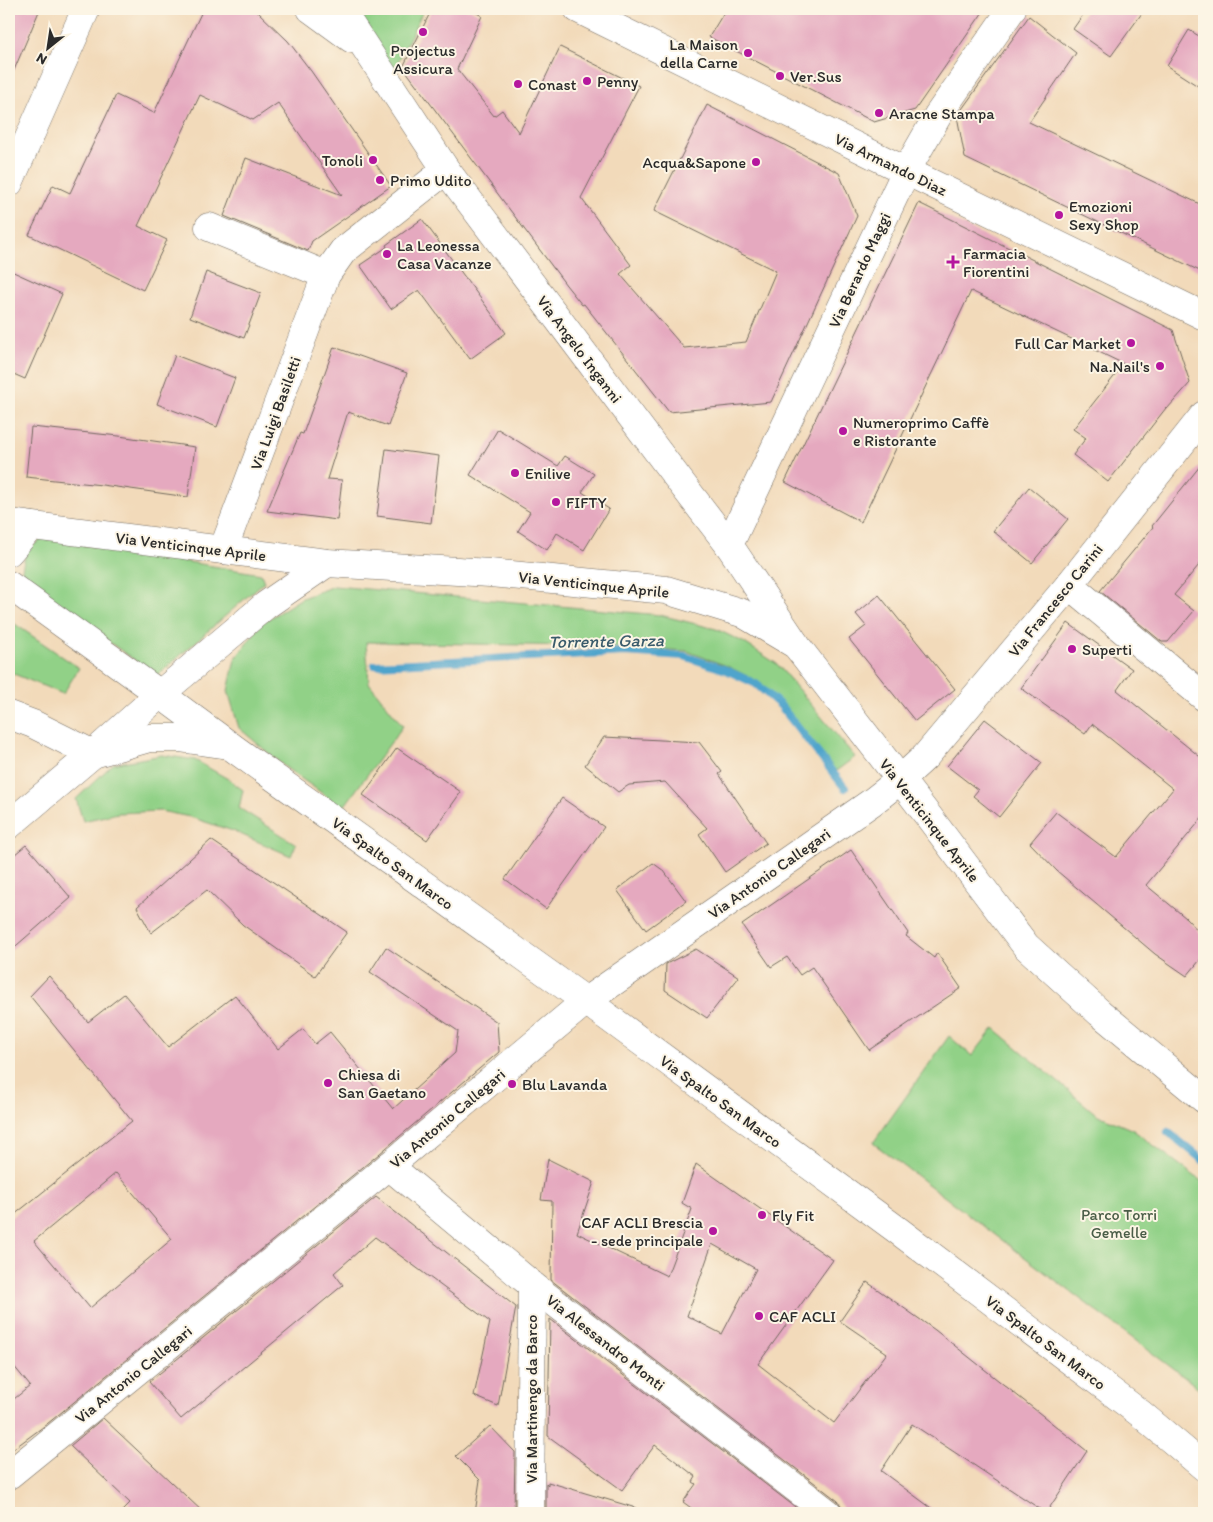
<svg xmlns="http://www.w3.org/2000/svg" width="1213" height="1522" viewBox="0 0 1213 1522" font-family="Itim,sans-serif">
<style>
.green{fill:#91d187;stroke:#5e7e59}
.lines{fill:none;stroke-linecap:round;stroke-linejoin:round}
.stream{stroke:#50a4cc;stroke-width:8}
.building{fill:#e5a9bf;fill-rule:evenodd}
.minor-casing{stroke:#71685d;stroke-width:29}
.major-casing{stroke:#71685d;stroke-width:29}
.minor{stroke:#fff;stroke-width:28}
.major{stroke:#fff;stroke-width:28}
.poi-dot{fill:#b5179e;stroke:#fcf5e5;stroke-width:2}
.labels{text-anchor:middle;stroke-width:4;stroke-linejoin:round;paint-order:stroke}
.poi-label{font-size:16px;fill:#2b2b2b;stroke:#fcf5e5;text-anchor:start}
.street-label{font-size:16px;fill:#2b2b2b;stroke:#fcf5e5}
.park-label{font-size:16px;fill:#4a5d47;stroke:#fcf5e5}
.water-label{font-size:18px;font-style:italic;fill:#3a5b6b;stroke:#fcf5e5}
</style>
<rect width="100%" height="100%" fill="#fcf5e5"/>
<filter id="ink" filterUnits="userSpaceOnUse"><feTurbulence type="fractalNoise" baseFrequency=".02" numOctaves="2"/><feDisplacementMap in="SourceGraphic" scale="10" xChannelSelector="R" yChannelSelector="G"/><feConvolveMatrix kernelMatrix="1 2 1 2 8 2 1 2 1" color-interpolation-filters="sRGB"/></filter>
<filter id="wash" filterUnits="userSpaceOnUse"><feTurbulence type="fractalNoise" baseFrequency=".0096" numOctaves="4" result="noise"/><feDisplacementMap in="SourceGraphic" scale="20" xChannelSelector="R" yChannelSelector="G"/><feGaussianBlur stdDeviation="1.12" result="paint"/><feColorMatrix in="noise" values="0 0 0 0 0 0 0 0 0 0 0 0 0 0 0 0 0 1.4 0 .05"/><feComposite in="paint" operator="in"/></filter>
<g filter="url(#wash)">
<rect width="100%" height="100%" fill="#f2daba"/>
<g class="green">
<polygon points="350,9 424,9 392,74"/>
<polygon points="43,538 261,574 264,582 157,676 20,579 26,551"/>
<polygon points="334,586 660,615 716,629 743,642 777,664 855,757 836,771 783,704 759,682 727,666 686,651 625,647 366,642 369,683 403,726 343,808 285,767 239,728 228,691 235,659 262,623 302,598"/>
<polygon points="9,620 79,668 63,694 9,672"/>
<polygon points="162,755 195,760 228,779 243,790 239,808 296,844 291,856 233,831 190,817 160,811 118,813 83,821 76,799 113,764"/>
<polygon points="994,1028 1096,1114 1133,1130 1204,1183 1204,1392 873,1143 949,1036 972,1056"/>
</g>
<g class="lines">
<g class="stream">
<polyline points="375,665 625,652 684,656 726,670 756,684 780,705 845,788"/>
<polyline points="1168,1132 1204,1161"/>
</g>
</g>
<g id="blocks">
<g class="building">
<polygon points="9,9 40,9 9,82"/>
<polygon points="203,9 253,9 258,12 288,41 311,71 391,186 312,241 308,251 224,216 246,158 342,195 278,103 253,120 200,95 138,226 167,240 143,290 29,235 53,185 70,193 116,95 154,113"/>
<polygon points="432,9 470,9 482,16 457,69 494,116 502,110 519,133 560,47 639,86 581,198 631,265 620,274 684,348 746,342 776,271 654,211 707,105 839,173 857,216 771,402 669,412 584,304 582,305 566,285 403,67"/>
<polygon points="726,9 985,9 915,110 874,122 709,37"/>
<polygon points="1087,9 1145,9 1111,56 1073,29"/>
<polygon points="1029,16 1076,53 1029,122 1204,206 1204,273 965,158 957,116"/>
<polygon points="1189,30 1204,39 1204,90 1167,66"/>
<polygon points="919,203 1173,330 1190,383 1167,409 1166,408 1108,482 1073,455 1086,438 1073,429 1124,364 971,291 861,522 785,482"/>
<polygon points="422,219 506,333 470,359 419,290 391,309 360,265 387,247 386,245"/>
<polygon points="9,270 62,294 25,379 9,372"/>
<polygon points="206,272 261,293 244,338 190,317"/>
<polygon points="334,347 407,373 388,426 348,412 327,479 342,480 337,520 267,511 300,433 303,434"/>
<polygon points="175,355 235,378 217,427 157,404"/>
<polygon points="31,427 119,436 195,447 188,497 102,485 26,477"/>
<polygon points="498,429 558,466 565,456 594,474 582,492 609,509 584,550 557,533 547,550 518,531 530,512 470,475"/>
<polygon points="386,449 439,456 431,523 377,516"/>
<polygon points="1204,461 1204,559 1174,595 1194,611 1168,642 1162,642 1100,591 1153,527 1152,526"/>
<polygon points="1029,487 1068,519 1032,563 993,531"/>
<polygon points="879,595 955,689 915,721 849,639 866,626 856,614"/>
<polygon points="1068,623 1132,669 1117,690 1204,760 1204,816 1146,885 1186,918 1204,937 1204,955 1187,976 1155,954 1057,871 1030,843 1056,812 1116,857 1173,789 1092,724 1085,734 1021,688"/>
<polygon points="985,719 1042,763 999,817 973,796 978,790 947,766"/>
<polygon points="604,737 699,742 722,772 719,774 766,843 725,872 699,834 707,828 665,782 629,785 618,792 585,765"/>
<polygon points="397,748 461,792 427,840 363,795"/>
<polygon points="562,798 604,827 546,909 505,879"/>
<polygon points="211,840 347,932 315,976 243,925 207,890 151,933 137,907"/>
<polygon points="26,845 71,898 9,952 9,859"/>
<polygon points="851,850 908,933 906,936 934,958 937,953 961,988 869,1050 812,967 800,975 787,957 771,967 742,925"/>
<polygon points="653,863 664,871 686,901 646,930 617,890"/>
<path d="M 386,947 L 497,1022 L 499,1052 L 379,1154 L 47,1424 L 9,1452 L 9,1403 L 30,1386 L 9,1360 L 9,1219 L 132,1121 L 30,996 L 49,976 L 88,1022 L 124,994 L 168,1047 L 235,995 L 278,1049 L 303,1029 L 315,1044 L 330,1032 L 393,1109 L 455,1053 L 458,1031 L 370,972 ZM 116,1173 L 172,1239 L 90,1308 L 34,1241 Z"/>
<polygon points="696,949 739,977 707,1018 665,990 666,964"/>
<path d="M 548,1159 L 594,1182 L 577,1233 L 667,1276 L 692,1209 L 682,1203 L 696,1164 L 833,1260 L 758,1364 L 834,1423 L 887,1353 L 840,1321 L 867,1282 L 935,1330 L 1087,1451 L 1046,1513 L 912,1424 L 881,1471 L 938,1513 L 843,1513 L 842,1507 L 838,1501 L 551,1280 L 552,1201 L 541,1200 ZM 712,1244 L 756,1269 L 722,1334 L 687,1316 Z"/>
<polygon points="376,1197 516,1307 498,1406 474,1396 490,1322 375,1237 334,1273 343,1285 181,1419 149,1382"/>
<polygon points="550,1319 803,1513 698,1513 683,1502 696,1484 693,1482 696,1477 655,1445 622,1490 548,1436"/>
<polygon points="103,1418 204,1513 120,1513 130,1503 70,1446"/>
<polygon points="490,1426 515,1452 514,1513 475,1513 480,1480 456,1456"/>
<polygon points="548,1482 636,1508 635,1513 546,1513 546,1483 548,1485"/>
</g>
</g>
</g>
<g filter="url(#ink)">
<use href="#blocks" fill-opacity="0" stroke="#71685d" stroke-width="1"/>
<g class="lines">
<g class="minor-casing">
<g id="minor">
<polyline points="311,9 352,39"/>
<polyline points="340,9 446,170 682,484 729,545 796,645"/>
<polyline points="578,9 906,171 1204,316"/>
<polyline points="9,183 86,9"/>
<polyline points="209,227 326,275"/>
<polyline points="729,545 906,171 938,115 1012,9"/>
<polyline points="223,550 326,275 343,251 446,170"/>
<polyline points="1069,585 1204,697"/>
<polyline points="9,715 33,724 93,754 149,738 179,738 229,745"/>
<polyline points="9,825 93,754 160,694 266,605 327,563"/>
<polyline points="389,1166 532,1285 828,1513"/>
<polyline points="9,1475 389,1166 586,1001 872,802 900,780 925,757 1069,585 1204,415"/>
<polyline points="530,1513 532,1285"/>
</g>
</g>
<g class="major-casing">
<g id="major">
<polyline points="9,523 327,563 490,573 666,590 742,613 796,645 929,817 1026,946 1100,1013 1204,1099"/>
<polyline points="9,552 31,526"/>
<polyline points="9,585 160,694 229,745 586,1001 896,1229 1141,1414 1204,1467"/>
</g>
</g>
<use href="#minor" class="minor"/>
<use href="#major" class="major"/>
</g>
</g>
<g class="poi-dot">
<circle cx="423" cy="32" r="5"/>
<circle cx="748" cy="53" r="5"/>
<circle cx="780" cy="76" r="5"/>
<circle cx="587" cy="81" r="5"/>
<circle cx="518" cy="84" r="5"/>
<circle cx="879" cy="113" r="5"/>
<circle cx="373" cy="160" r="5"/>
<circle cx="756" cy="162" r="5"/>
<circle cx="380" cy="180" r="5"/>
<circle cx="1059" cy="215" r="5"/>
<circle cx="387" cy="254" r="5"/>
<path d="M950.5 254.5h5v5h5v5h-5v5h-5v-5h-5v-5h5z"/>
<circle cx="1131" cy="343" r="5"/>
<circle cx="1160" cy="366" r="5"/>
<circle cx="843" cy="431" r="5"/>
<circle cx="515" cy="473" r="5"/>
<circle cx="556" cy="502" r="5"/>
<circle cx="1072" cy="649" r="5"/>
<circle cx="328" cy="1083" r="5"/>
<circle cx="512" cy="1084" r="5"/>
<circle cx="762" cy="1215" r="5"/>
<circle cx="713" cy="1231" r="5"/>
<circle cx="759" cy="1316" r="5"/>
</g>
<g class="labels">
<g class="poi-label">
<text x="738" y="50" text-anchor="end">La Maison<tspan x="738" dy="18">della Carne</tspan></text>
<text x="423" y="56" text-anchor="middle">Projectus<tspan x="423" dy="18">Assicura</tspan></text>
<text x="790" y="82">Ver.Sus</text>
<text x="597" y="87">Penny</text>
<text x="528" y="90">Conast</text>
<text x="889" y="119">Aracne Stampa</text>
<text x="363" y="166" text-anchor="end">Tonoli</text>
<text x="746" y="168" text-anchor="end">Acqua&amp;Sapone</text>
<text x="390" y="186">Primo Udito</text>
<text x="1069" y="212">Emozioni<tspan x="1069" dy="18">Sexy Shop</tspan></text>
<text x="397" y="251">La Leonessa<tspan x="397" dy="18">Casa Vacanze</tspan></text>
<text x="963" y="259">Farmacia<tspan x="963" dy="18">Fiorentini</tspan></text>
<text x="1121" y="349" text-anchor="end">Full Car Market</text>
<text x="1150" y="372" text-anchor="end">Na.Nail's</text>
<text x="853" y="428">Numeroprimo Caffè<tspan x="853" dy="18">e Ristorante</tspan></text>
<text x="525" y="479">Enilive</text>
<text x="566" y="508">FIFTY</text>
<text x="1082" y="655">Superti</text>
<text x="338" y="1080">Chiesa di<tspan x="338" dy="18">San Gaetano</tspan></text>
<text x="522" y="1090">Blu Lavanda</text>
<text x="772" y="1221">Fly Fit</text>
<text x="703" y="1228" text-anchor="end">CAF ACLI Brescia<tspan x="703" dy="18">- sede principale</tspan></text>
<text x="769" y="1322">CAF ACLI</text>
</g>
<g class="street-label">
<text transform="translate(891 164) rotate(26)" y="6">Via Armando Diaz</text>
<text transform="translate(859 270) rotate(-65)" y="6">Via Berardo Maggi</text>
<text transform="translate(580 349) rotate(53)" y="6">Via Angelo Inganni</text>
<text transform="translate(275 413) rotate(-70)" y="6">Via Luigi Basiletti</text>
<text transform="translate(191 546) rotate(7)" y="6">Via Venticinque Aprile</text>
<text transform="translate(594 584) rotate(6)" y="6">Via Venticinque Aprile</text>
<text transform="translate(1055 600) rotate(-51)" y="6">Via Francesco Carini</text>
<text transform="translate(930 820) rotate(52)" y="6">Via Venticinque Aprile</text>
<text transform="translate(393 863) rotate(36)" y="6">Via Spalto San Marco</text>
<text transform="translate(769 873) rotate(-35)" y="6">Via Antonio Callegari</text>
<text transform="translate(721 1101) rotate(36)" y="6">Via Spalto San Marco</text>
<text transform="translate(447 1118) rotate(-40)" y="6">Via Antonio Callegari</text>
<text transform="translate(606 1342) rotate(38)" y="6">Via Alessandro Monti</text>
<text transform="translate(1046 1342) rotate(37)" y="6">Via Spalto San Marco</text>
<text transform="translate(133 1374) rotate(-39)" y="6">Via Antonio Callegari</text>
<text transform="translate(531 1399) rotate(-90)" y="6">Via Martinengo da Barco</text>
</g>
<g class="park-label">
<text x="1119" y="1220">Parco Torri<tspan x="1119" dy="18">Gemelle</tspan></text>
</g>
<g class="water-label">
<text transform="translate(606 641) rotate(-1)" y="6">Torrente Garza</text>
</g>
</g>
<rect width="1213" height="1522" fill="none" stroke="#fcf5e5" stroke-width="30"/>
<g transform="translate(48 48) rotate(210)" stroke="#fcf5e5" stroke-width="4" paint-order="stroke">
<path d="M0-4L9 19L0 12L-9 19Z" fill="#2b2b2b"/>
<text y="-8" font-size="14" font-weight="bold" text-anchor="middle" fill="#2b2b2b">N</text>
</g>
</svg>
